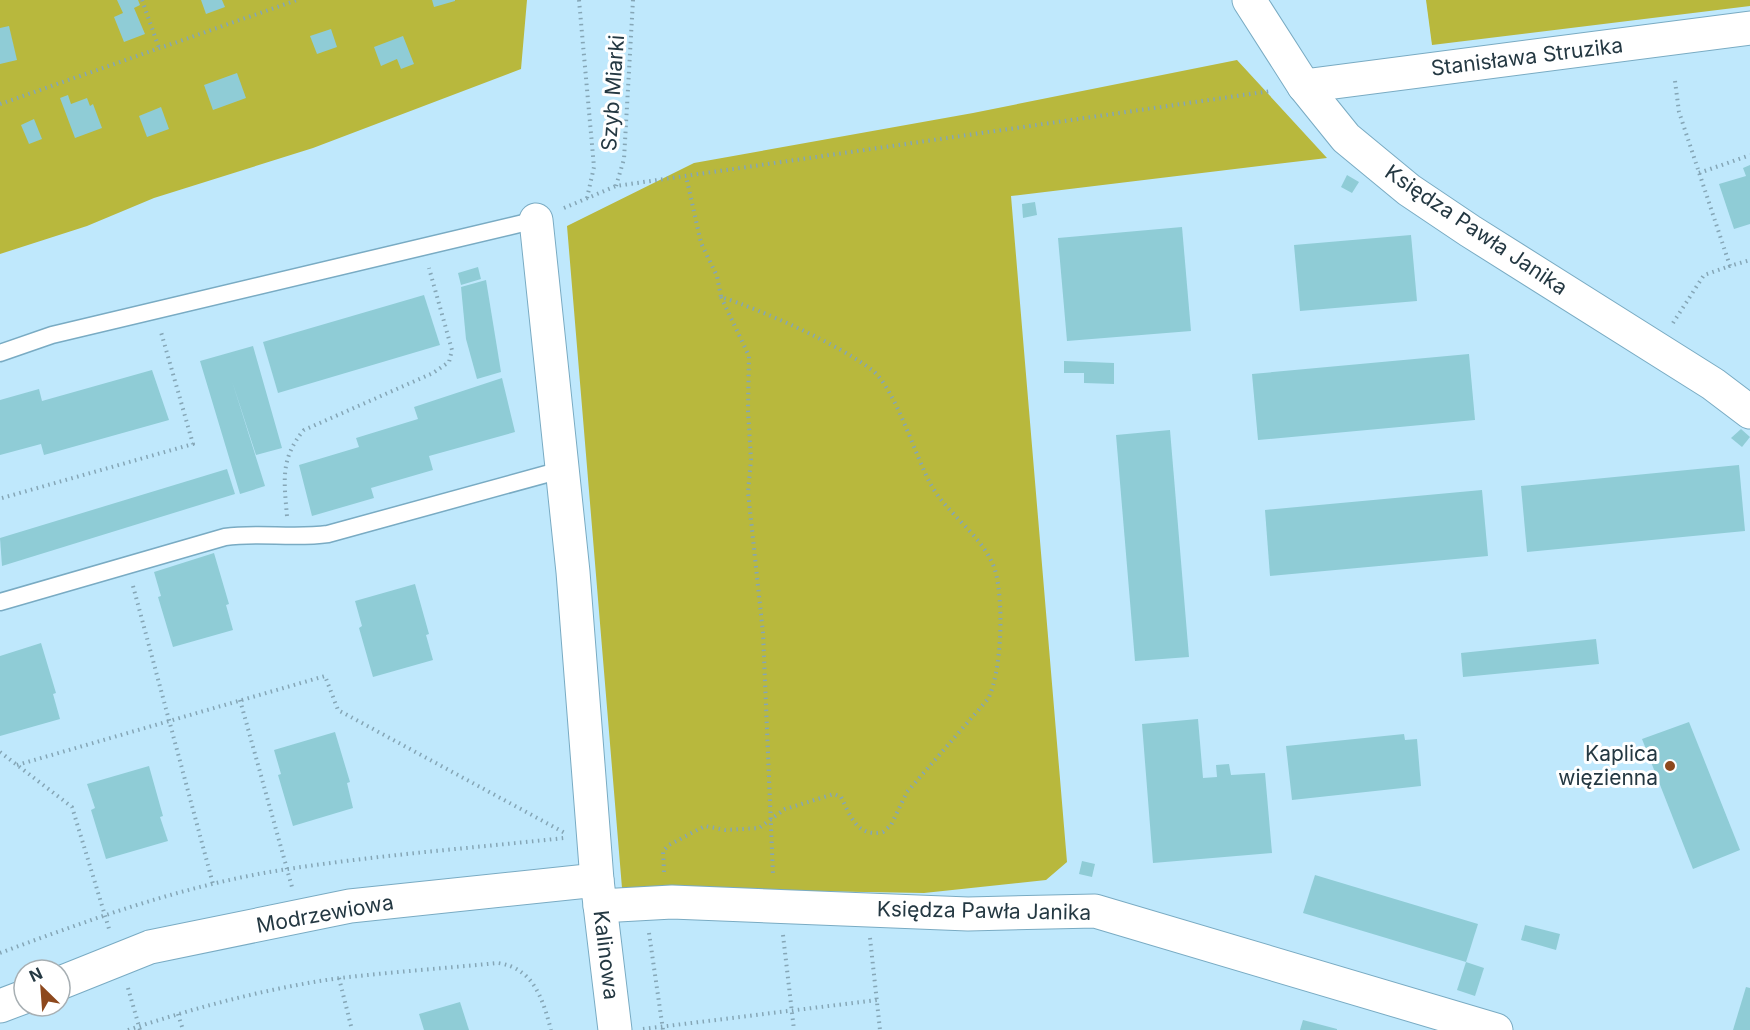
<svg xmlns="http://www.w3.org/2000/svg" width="1750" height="1030" viewBox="0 0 1750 1030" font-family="Inter,sans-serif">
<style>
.green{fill:#b8b83d}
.building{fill:#8fccd6}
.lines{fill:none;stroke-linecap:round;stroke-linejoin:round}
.service-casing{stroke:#79abc3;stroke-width:19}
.minor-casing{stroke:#79abc3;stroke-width:35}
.path{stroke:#85a6b6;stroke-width:4;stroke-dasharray:1.5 4.5;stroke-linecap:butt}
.service{stroke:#fff;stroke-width:16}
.minor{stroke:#fff;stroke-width:33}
.poi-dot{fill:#8d481d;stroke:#fff;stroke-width:2}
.labels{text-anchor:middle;stroke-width:6;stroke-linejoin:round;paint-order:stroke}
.street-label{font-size:21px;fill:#243842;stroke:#fff}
.poi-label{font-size:21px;fill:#243842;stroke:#fff;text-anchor:end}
</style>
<rect width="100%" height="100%" fill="#bfe8fc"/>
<g class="green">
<polygon points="0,0 527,0 521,69 313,148 154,198 87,226 0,254"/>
<polygon points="1426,0 1750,0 1750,6 1432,45"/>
<polygon points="1237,60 1327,158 1011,196 1067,862 1046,880 924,893 622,888 567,226 694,163 973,113"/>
</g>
<g class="building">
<polygon points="117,0 138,0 140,5 134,8 145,34 124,42 114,17 123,13"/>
<polygon points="201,0 222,0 225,7 206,14"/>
<polygon points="432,0 455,0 455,1 434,7"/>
<polygon points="9,26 17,60 0,64 0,28"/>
<polygon points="331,29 337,47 317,54 310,36"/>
<polygon points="403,36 414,64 401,69 397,59 381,66 374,47"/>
<polygon points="237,73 246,98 213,110 204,85"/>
<polygon points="68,95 71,104 87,98 90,106 93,104 102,128 75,138 60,98"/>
<polygon points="161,107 169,129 147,137 139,116"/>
<polygon points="34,119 42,139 29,144 21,125"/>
<polygon points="1750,165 1750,224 1734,229 1719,184 1746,176 1743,168"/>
<polygon points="1347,175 1359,182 1352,193 1341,187"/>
<polygon points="1035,202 1037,215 1023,218 1022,204"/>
<polygon points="1182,227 1191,331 1067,341 1058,238"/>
<polygon points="1411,235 1417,301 1300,311 1294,245"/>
<polygon points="478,267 481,279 461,285 458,273"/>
<polygon points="486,280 501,372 477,379 466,339 461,287"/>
<polygon points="424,295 440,345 278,393 263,342"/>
<polygon points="253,346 282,448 256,455 232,381 265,486 240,494 200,361"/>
<polygon points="1469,354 1475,420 1258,440 1252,374"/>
<polygon points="1064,361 1114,363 1114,384 1084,383 1084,373 1064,373"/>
<polygon points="152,370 169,420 44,455 41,444 0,455 0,400 39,389 42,401"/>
<polygon points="502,378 515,432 429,456 433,470 371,488 374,498 312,516 299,465 359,447 356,438 418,419 414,407"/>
<polygon points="1741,429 1750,437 1742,447 1731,438"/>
<polygon points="1170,430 1189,657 1135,661 1116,435"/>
<polygon points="1739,465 1745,531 1527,552 1521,486"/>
<polygon points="227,469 235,494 2,566 0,538"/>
<polygon points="1482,490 1488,556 1270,576 1265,510"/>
<polygon points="214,553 229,604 226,605 233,630 173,647 158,597 161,596 154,572"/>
<polygon points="415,584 429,634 426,635 433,660 373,677 359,628 362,626 355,601"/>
<polygon points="1596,639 1599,664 1463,677 1461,653"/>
<polygon points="41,643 56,693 53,694 60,719 0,736 0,656"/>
<polygon points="1198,719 1203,778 1217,777 1216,765 1229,764 1231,775 1265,773 1272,853 1153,863 1142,724"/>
<polygon points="1689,722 1740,850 1693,869 1642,739"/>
<polygon points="335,732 350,782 347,783 353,808 293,826 278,775 281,774 274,750"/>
<polygon points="1404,734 1405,740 1417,739 1421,786 1292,800 1286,746"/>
<polygon points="149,766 163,816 160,817 168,841 106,859 91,810 95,808 87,784"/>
<polygon points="1082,861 1095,864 1092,877 1079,874"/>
<polygon points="1315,875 1478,924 1466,962 1303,913"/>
<polygon points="1525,925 1560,934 1556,950 1521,940"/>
<polygon points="1466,962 1484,968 1475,996 1457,990"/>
<polygon points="1746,987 1750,988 1750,1030 1733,1030"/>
<polygon points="460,1002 469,1030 424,1030 419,1014"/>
<polygon points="1303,1020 1337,1029 1337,1030 1300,1030"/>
</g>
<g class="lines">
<g class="service-casing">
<g id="service">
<polyline points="0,353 52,335 536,220"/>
<path d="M 0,602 L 225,537 C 259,532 293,539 328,534 L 561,470"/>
</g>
</g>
<g class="minor-casing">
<g id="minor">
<polyline points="1249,0 1304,86 1346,138 1409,190 1470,231 1713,384 1750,412"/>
<polyline points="1304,86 1750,28"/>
<polyline points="536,220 573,572 597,880 615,1030"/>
<polyline points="600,906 672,902 968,914 1095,911 1496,1030"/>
<polyline points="60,983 150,947 350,906 597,880"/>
<polyline points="0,1006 24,997"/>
</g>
</g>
<g class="path">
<polyline points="142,0 159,48"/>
<polyline points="579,0 594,167 587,198"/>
<polyline points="1675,81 1679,112 1730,266 1750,260"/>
<polyline points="0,104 297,0"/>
<polyline points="1699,173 1750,155"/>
<polyline points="616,186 624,159 633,0"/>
<polyline points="564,208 616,186 1271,91"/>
<polyline points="721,297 749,356 748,410 751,460 748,492 763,633 773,875"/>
<polyline points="1673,323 1704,275 1730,266"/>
<polyline points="2,498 193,444 161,332"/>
<path d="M 287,516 C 284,481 280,458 304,430 L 433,373 L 449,362 L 452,350 L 429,268"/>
<polyline points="133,586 213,884"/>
<polyline points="240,700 292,887"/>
<polyline points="0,752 72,807 110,932"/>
<polyline points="17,765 325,676 338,710 565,833"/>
<path d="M 664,872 L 663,851 L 669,845 L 705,826 L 725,830 L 759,828 L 785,809 L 834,794 L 841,797 C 850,815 857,838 883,832 L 891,825 L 907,792 L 988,699 C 1002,671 1004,601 995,570 C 984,536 946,514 930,483 C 915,455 895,388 872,370 C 838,344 762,310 721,297 L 717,276 L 701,243 L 686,176"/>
<polyline points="649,933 663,1030"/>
<polyline points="783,935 794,1030"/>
<polyline points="870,938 880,1030"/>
<path d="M 0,953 C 94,918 188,884 288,869 C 379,855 472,848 564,838"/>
<polyline points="339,978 352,1030"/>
<polyline points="128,988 140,1030"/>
<polyline points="178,1014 183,1030"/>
<polyline points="643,1029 877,1000"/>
<path d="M 128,1030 C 197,1007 268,988 340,978 C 392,972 446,968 498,963 C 534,968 543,1000 551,1030"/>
</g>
<use href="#service" class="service"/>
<use href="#minor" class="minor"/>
</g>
<circle class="poi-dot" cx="1670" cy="766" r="6"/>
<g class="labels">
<g class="street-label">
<text transform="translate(1527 57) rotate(-7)" y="7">Stanisława Struzika</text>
<text transform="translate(613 93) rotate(-86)" y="7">Szyb Miarki</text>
<text transform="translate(1476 230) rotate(34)" y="7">Księdza Pawła Janika</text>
<text transform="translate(984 911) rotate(1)" y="7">Księdza Pawła Janika</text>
<text transform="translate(325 914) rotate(-10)" y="7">Modrzewiowa</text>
<text transform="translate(606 955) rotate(83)" y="7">Kalinowa</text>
</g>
<g class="poi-label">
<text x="1658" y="761">Kaplica<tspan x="1658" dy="24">więzienna</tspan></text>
</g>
</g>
<g transform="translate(42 988) rotate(335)"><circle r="28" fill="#ffffff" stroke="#a7afb3" stroke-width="1.5"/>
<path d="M0-4.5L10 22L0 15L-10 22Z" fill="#8d481d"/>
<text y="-9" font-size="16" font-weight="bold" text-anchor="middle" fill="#243842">N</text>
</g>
</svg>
